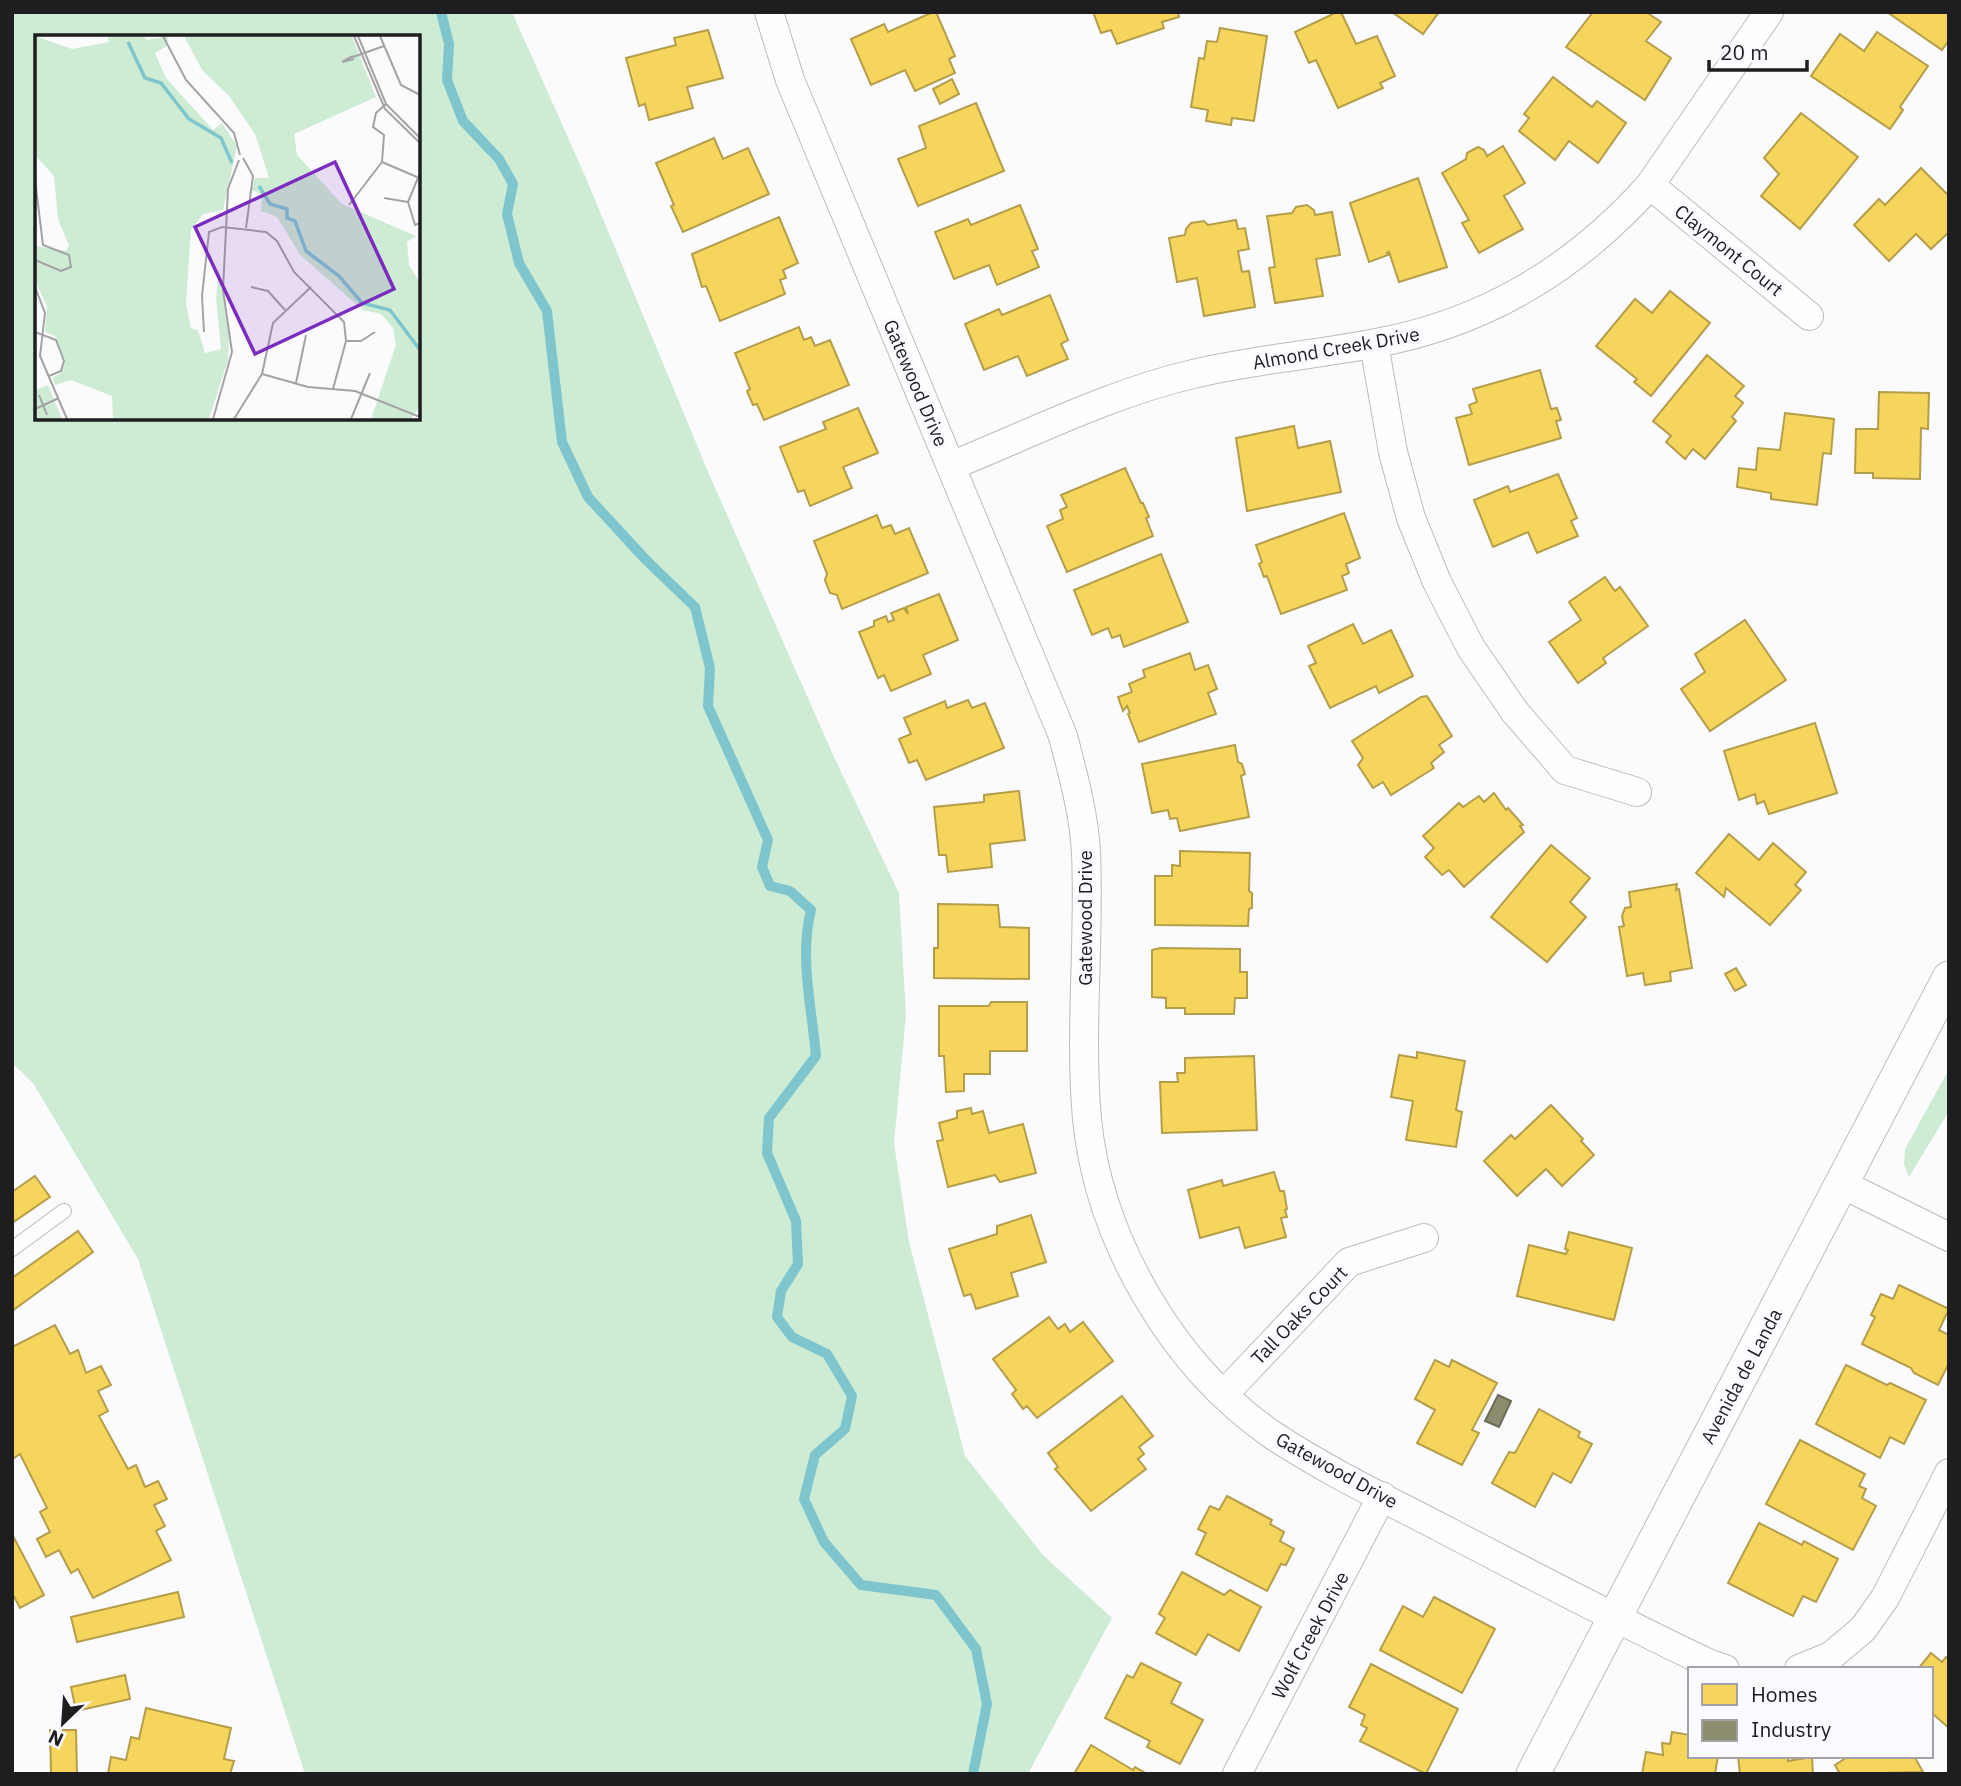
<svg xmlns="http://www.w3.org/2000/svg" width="1961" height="1786" viewBox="0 0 1961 1786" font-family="'IBM Plex Sans',sans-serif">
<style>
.green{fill:#ceecd3;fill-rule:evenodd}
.homes{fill:#f6d55c;stroke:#b59e4a;stroke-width:2}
.industry{fill:#8c8c6e;stroke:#6b6b57;stroke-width:2}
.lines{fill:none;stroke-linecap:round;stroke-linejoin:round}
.stream{stroke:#7fc5ce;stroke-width:10}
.service-casing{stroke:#bcbcbe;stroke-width:16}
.minor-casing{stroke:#bcbcbe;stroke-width:30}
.tertiary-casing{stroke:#bcbcbe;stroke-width:35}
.service{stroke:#fefeff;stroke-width:14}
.minor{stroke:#fefeff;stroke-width:28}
.tertiary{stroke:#fefeff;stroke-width:33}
.labels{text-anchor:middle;stroke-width:7;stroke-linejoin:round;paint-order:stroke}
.street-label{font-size:19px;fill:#1e1e20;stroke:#fafaff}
.inset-river{fill:none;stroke:#7fc5ce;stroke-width:3.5}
.inset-road{fill:none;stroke:#a3a3a5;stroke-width:2}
.view{fill:#7b2cbf;fill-opacity:0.15;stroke:#7b2cbf;stroke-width:3.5}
.inset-edge{fill:none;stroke:#1e1e20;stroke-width:3.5}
</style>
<rect width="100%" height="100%" fill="#fbfbfe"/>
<g class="green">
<path d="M 12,12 L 512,12 L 586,178 L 709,474 L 834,757 L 899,893 L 906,1015 L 894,1143 L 909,1242 L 965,1456 L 1043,1555 L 1112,1618 L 1028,1774 L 305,1774 L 138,1259 L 33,1083 L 12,1063 ZM 37,37 L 418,37 L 418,418 L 37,418 Z"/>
<polygon points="1949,1069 1949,1111 1909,1177 1904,1164 1905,1149"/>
</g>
<g class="homes">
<polygon points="933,12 936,12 955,56 949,59 955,73 915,91 905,70 871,85 851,39 884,24 888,32"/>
<polygon points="1093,12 1178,12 1179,17 1162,22 1164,28 1117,44 1111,30 1101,33"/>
<polygon points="1337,12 1341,12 1356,44 1377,36 1395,76 1380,83 1383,88 1338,108 1316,60 1309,63 1295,32"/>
<polygon points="1392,12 1439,12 1423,34"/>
<polygon points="1593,12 1646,12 1661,22 1646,41 1671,58 1645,100 1566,47"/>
<polygon points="1887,12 1949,12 1949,40 1942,50"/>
<polygon points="1220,28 1267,36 1254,121 1232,118 1231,125 1206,121 1208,110 1191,107 1199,58 1204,59 1207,41 1217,42"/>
<polygon points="708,30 723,78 687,87 693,108 649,120 645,104 639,106 626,58 676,45 674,38"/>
<polygon points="1877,32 1928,66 1900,107 1903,110 1890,129 1811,76 1840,34 1864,51"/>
<polygon points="1553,77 1592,107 1597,101 1626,123 1598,163 1569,141 1555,160 1519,131 1529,118 1524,114"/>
<polygon points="952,79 959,94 940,104 933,89"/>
<polygon points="976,103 1004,171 918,206 898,159 926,148 919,126"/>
<polygon points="1801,113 1858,157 1800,229 1761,196 1779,174 1764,158"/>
<polygon points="714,138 723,159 748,148 769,194 683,232 671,206 674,205 656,163"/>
<polygon points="1503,146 1525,183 1504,196 1523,229 1479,253 1462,223 1469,220 1442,173 1466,159 1467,153 1478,147 1484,150 1487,156"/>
<polygon points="1921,168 1949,196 1949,232 1931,249 1916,234 1889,261 1854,225 1879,199 1885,205"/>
<polygon points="1418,178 1447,267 1399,282 1389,252 1387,253 1388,255 1369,262 1350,203"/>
<polygon points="1020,205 1038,249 1032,251 1039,267 997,285 989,265 954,279 935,232 968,219 971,225"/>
<polygon points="1307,205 1314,210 1315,215 1332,212 1340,255 1316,259 1323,296 1275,303 1269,268 1275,267 1267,216 1292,213 1296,207"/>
<polygon points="779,217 798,263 783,270 786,278 780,280 785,294 720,321 706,286 702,287 692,254"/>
<polygon points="1236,220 1238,229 1245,228 1249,249 1238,251 1242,272 1249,271 1255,307 1204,316 1197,278 1177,282 1169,238 1185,235 1186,229 1191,223 1204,221 1208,225"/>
<polygon points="1670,291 1710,323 1651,396 1634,382 1637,379 1596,346 1635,299 1652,313"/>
<polygon points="1050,295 1068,340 1061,344 1068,359 1027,376 1018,356 984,370 965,324 999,309 1002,315"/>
<polygon points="799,327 804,340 811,337 815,346 830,340 849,385 764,420 757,404 753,405 747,391 750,389 735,353"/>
<polygon points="1707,355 1744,386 1735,396 1743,403 1732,417 1736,421 1705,459 1693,449 1685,459 1666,442 1671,436 1653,421"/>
<polygon points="1540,370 1551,409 1557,408 1561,420 1556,421 1561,438 1469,465 1456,418 1472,414 1469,405 1477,402 1473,389"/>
<polygon points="1879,392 1929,393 1928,429 1921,428 1920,479 1873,478 1873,473 1855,473 1856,429 1878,429"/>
<polygon points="858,408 878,453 843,467 852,488 810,506 804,490 798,492 780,447 826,429 823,422"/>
<polygon points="1785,413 1834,419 1831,454 1823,453 1817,505 1771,499 1771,493 1737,487 1739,468 1756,470 1758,448 1780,450"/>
<polygon points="1294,426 1298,448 1330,441 1341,492 1247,511 1236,438"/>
<polygon points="1125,468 1141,503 1143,503 1149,517 1146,518 1153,536 1067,572 1047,526 1063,519 1060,510 1067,507 1061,495"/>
<polygon points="1558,474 1577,518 1571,521 1578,536 1537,553 1528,532 1493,547 1474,500 1508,486 1510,492"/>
<polygon points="1344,513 1360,558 1346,564 1349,573 1342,576 1347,590 1281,614 1267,576 1264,577 1259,564 1262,562 1256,545"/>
<polygon points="877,515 882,528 891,525 895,534 909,528 928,573 842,609 837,595 830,593 825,580 827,574 814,541"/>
<polygon points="1161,554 1188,622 1124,647 1120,635 1112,638 1108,628 1092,635 1074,590"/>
<polygon points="1605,577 1615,591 1620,587 1648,626 1603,658 1606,663 1578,683 1549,642 1581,620 1569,602"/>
<polygon points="939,594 958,640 923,655 931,674 891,691 884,675 878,678 859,632 874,626 874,621 886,616 888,622 894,620 891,613 904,608 908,614 906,607"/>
<polygon points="1745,620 1786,680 1710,731 1681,689 1705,672 1695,654"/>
<polygon points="1353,624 1363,644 1391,630 1413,676 1379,693 1376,686 1330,708 1309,666 1316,663 1308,646"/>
<polygon points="1190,653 1195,670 1208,665 1217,689 1208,693 1216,714 1139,742 1128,714 1130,713 1127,706 1123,711 1118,697 1132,692 1129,684 1145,677 1143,670"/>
<polygon points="1427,696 1452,736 1439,745 1444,752 1431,763 1434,768 1391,795 1383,782 1373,788 1358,765 1363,758 1352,741 1421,697"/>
<polygon points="968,700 972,708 985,703 1004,748 926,780 917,760 909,763 899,739 911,734 904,718 945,701 947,708"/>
<polygon points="1815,723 1837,793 1769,814 1764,801 1757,804 1755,794 1739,800 1724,751"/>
<polygon points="1235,745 1238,762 1242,764 1245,774 1241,776 1249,817 1180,831 1177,818 1170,819 1168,810 1152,813 1142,764"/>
<polygon points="1019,791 1025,840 990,844 992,867 948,872 946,855 939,855 934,807 984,802 984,795"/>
<polygon points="1494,793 1506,810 1508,808 1523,825 1520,826 1524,832 1464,887 1449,870 1442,875 1425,857 1434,848 1423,836 1459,803 1463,807 1479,796 1484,802"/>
<polygon points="1729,834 1759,860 1773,843 1806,872 1795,885 1801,890 1770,925 1726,888 1724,897 1696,873"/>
<polygon points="1551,845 1590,878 1570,902 1586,917 1547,962 1491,917"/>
<polygon points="1180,851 1250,853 1249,891 1252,893 1252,908 1249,909 1248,926 1155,925 1155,876 1172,876 1172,865 1180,866"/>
<polygon points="1677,884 1676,890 1679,889 1692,968 1670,972 1671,981 1645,985 1643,973 1627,976 1619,927 1624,926 1622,916 1625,908 1631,907 1629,892"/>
<polygon points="938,904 998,905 1000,927 1029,928 1029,979 934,978 934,948 938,948"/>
<polygon points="1160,948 1240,949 1240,972 1247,972 1247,998 1235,998 1234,1014 1185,1014 1185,1008 1166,1008 1166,998 1152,997 1152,950"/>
<polygon points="1736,968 1746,985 1735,991 1725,974"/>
<polygon points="991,1002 1027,1002 1027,1051 990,1051 990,1074 964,1074 964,1091 946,1092 944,1056 939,1056 939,1006 989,1006"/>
<polygon points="1417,1052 1465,1061 1456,1110 1462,1112 1456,1147 1406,1140 1413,1101 1391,1097 1399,1055 1417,1058"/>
<polygon points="1254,1056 1257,1130 1162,1133 1160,1082 1178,1082 1177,1073 1185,1073 1185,1058"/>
<polygon points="1551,1105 1583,1139 1581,1141 1594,1155 1562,1186 1546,1169 1517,1196 1484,1161 1511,1135 1515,1139"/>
<polygon points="971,1108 972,1114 983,1111 989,1133 1023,1124 1036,1173 1000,1182 995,1175 948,1187 937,1141 943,1140 939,1123 957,1118 957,1111"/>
<polygon points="1274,1172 1280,1191 1284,1191 1287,1209 1285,1210 1287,1217 1281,1218 1286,1237 1245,1248 1239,1227 1200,1238 1188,1190 1222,1180 1223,1186"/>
<polygon points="35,1176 50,1197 12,1223 12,1192"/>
<polygon points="1031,1215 1046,1262 1011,1273 1018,1296 976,1309 971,1294 964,1296 949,1249 997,1234 997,1226"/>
<polygon points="78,1231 93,1252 12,1311 12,1278"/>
<polygon points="1569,1232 1632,1248 1614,1320 1517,1296 1529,1245 1566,1254 1568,1250 1565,1249"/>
<polygon points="1899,1285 1949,1309 1939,1330 1949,1335 1949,1363 1938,1385 1914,1373 1911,1368 1862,1344 1875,1317 1871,1315 1881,1294 1893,1299"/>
<polygon points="1049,1317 1058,1329 1065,1324 1070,1332 1083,1322 1113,1361 1037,1418 1027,1406 1023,1409 1012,1394 1016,1390 993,1359"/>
<polygon points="55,1325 70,1354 78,1350 86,1373 101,1366 111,1385 98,1391 108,1411 99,1416 128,1469 136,1465 145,1487 158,1481 167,1499 154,1505 165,1526 156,1531 171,1560 93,1598 78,1569 71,1573 59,1550 46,1557 37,1539 50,1532 40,1512 47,1508 20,1454 14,1458 12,1454 12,1347"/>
<polygon points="1435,1360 1449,1367 1452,1360 1497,1383 1472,1430 1479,1433 1462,1465 1417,1443 1435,1410 1415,1399"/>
<polygon points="1846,1365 1887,1385 1890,1383 1926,1400 1904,1444 1890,1437 1880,1458 1816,1424"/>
<polygon points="1122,1396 1153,1436 1139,1447 1144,1454 1138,1459 1146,1469 1091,1511 1055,1469 1058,1467 1048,1453"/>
<polygon points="1539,1409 1580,1432 1578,1437 1592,1444 1571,1483 1553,1473 1535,1507 1492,1483 1509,1452 1515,1453"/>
<polygon points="1800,1440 1865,1474 1859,1486 1866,1489 1862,1498 1876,1506 1853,1550 1766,1504"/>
<polygon points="1227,1496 1272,1520 1270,1524 1284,1532 1280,1541 1294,1549 1286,1565 1281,1564 1267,1591 1196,1554 1206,1533 1198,1529 1210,1506 1219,1510"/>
<polygon points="1759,1523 1802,1545 1804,1541 1838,1559 1816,1602 1803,1596 1793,1616 1728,1583"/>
<polygon points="12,1534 44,1595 20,1608 12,1593"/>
<polygon points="1182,1572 1224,1595 1230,1590 1261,1607 1239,1651 1208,1634 1196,1655 1156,1633 1165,1618 1159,1614"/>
<polygon points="178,1592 184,1617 77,1642 71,1617"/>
<polygon points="1434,1597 1495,1629 1462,1693 1380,1650 1403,1606 1423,1617"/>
<polygon points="1931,1653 1942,1662 1946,1657 1949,1660 1949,1728 1933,1714 1931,1718 1931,1669 1918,1669"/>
<polygon points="1141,1663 1181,1683 1171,1703 1203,1720 1180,1764 1147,1747 1150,1741 1105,1718 1127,1675 1133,1678"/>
<polygon points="1371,1664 1458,1709 1426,1774 1360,1741 1367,1728 1361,1725 1365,1715 1349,1707"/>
<polygon points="125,1675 130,1699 76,1711 71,1687"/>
<polygon points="146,1708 231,1728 224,1759 234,1761 230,1774 108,1774 111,1757 126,1760 131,1737 139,1739"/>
<polygon points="50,1730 76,1730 77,1774 51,1774"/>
<polygon points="1672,1732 1690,1735 1690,1756 1718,1756 1715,1774 1642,1774 1646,1752 1663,1755 1662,1743 1670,1744"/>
<polygon points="1091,1745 1133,1770 1135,1767 1147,1774 1074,1774"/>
<polygon points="1738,1756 1788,1756 1788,1761 1812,1757 1813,1774 1740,1774"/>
<polygon points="1849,1756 1914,1756 1923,1772 1840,1774 1835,1765"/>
</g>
<polygon class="industry" points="1498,1395 1511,1401 1499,1427 1485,1421"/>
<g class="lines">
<path class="stream" d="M 441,12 L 449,44 L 447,80 L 463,121 L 499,159 L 513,184 L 507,214 L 519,263 L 547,311 L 562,442 L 588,497 L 647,561 L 695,607 L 710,668 L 708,706 L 768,840 L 762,867 L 770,886 L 790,891 L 811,910 C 799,958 812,1008 816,1056 L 769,1118 L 767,1153 L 796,1221 L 798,1264 L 781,1291 L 777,1317 L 792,1337 L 827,1354 L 852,1396 L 845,1429 L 815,1455 L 804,1499 L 824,1542 L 861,1585 L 936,1595 L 976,1649 L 987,1704 L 973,1774"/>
<g class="service-casing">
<polyline id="service" points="12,1249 64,1211"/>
</g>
<g class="minor-casing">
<g id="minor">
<path d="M 769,12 L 790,80 L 1063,736 C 1073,775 1084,813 1086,853 C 1090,942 1079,1031 1087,1119 C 1099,1240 1173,1367 1274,1436 C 1330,1473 1392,1502 1451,1533 C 1537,1578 1623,1623 1710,1664 L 1725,1669"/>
<polyline points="1650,185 1809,316"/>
<polyline points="1374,344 1393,452 1411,518 1437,582 1471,648 1515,712 1565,770 1637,792"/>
<path d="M 951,466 C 1030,434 1111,393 1193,374 C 1251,360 1312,355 1371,344 C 1484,324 1574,270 1650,185 L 1769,12"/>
<polyline points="1842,1184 1949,1237"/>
<polyline points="1224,1394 1349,1262 1424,1238"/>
<polyline points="1799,1669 1831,1656 1863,1629 1885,1598 1949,1473"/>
<polyline points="1237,1774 1382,1496"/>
</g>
</g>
<g class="tertiary-casing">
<polyline id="tertiary" points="1533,1774 1949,978"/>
</g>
<use href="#service" class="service"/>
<use href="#minor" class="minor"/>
<use href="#tertiary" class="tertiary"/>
</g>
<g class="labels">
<g class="street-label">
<text transform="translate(1729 250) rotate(39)" y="7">Claymont Court</text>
<text transform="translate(1336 348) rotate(-10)" y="7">Almond Creek Drive</text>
<text transform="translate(916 383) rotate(67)" y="7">Gatewood Drive</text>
<text transform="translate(1085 918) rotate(-90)" y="7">Gatewood Drive</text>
<text transform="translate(1299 1315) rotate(-46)" y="7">Tall Oaks Court</text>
<text transform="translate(1741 1376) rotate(-62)" y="7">Avenida de Landa</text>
<text transform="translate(1337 1470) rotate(29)" y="7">Gatewood Drive</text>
<text transform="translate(1310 1635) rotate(-62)" y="7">Wolf Creek Drive</text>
</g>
</g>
<g transform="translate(35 35)">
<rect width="385" height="385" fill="#fbfbfe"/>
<path d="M 0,1 L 37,14 L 74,7 L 73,1 L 109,1 L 112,5 L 133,1 L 132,11 L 120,18 L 131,43 L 178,95 L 187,88 L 202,111 L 188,175 L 168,179 L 156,195 L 151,269 L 156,293 L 163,295 L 170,318 L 186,314 L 181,264 L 184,233 L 194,303 L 193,325 L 174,384 L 78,384 L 77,361 L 36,345 L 20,350 L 17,343 L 26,338 L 30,326 L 21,302 L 10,297 L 12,271 L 0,246 L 0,211 L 31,216 L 34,211 L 23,184 L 19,141 L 0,120 ZM 149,1 L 317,1 L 341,62 L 259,99 L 262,120 L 307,169 L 381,201 L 372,207 L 374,230 L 385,248 L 385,371 L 376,384 L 336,384 L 361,310 L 358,293 L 346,279 L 328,275 L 265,220 L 242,182 L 226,176 L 227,160 L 216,155 L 220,143 L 234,143 L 220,99 L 194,61 L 167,35 ZM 13,350 L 25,379 L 27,384 L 0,384 L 0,355 Z" fill="#ceecd3"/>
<path class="inset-river" d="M 93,7 L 110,43 L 126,48 L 154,84 L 186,103 L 197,128M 224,151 L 235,169 L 252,174 L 252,183 L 260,186 L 271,216 L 304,241 L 327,268 L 355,275 L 385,315"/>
<path class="inset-road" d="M 128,1 L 151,45 L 199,98 L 205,120M 319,1 L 350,74 L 385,108M 323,1 L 351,69 L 385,103M 345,1 L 366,50 L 385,60M 318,21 L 307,27 L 319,24M 318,22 L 349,11M 208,123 L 218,141 L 211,193M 347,127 L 382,142M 385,138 L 373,167 L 380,190 L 385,188M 0,144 L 8,210 L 34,220 L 36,232 L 26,236 L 0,225M 349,163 L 373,167M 314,170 L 347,127 L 349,100 L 338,92 L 341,78 L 351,69M 0,252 L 10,278 L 5,321 L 32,384M 216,252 L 233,256 L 250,275M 0,297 L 21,305 L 29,326 L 26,336 L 14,341M 169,297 L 167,261 L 174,197 L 187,192 L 231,197 L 242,206 L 259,237 L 309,287 L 311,306 L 298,354M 311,306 L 326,306 L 340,297M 227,339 L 273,352 L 320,356 L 385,382M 261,348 L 271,300M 4,360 L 12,380M 0,374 L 24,363M 178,384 L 197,317 L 188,255 L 193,154 L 204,125M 199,384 L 227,339 L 238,288 L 276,252M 316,384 L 335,338"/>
<path class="view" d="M 300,127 L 359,254 L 220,319 L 160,192 Z"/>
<rect width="385" height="385" class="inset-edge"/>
</g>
<rect width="1961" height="1786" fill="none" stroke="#1e1e20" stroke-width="28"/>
<rect x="1688" y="1667" width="245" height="91" fill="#fafaff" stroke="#a2a2a6" stroke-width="2"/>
<rect x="1702" y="1684" width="35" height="21" fill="#f6d55c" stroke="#a2a2a6" stroke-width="2"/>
<text x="1751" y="1702" font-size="21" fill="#1e1e20">Homes</text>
<rect x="1702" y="1720" width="35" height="21" fill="#8c8c6e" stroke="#a2a2a6" stroke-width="2"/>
<text x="1751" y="1737" font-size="21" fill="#1e1e20">Industry</text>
<g transform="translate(63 1723) rotate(205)" stroke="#fafaff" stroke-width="5" paint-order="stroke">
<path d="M0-5L12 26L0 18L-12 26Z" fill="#1e1e20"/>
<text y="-10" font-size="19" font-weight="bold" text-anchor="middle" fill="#1e1e20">N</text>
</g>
<path d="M1709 60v10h98v-10" fill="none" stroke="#1e1e20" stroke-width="3.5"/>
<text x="1720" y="60" font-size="21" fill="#1e1e20" stroke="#fafaff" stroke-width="5" paint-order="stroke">20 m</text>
</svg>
